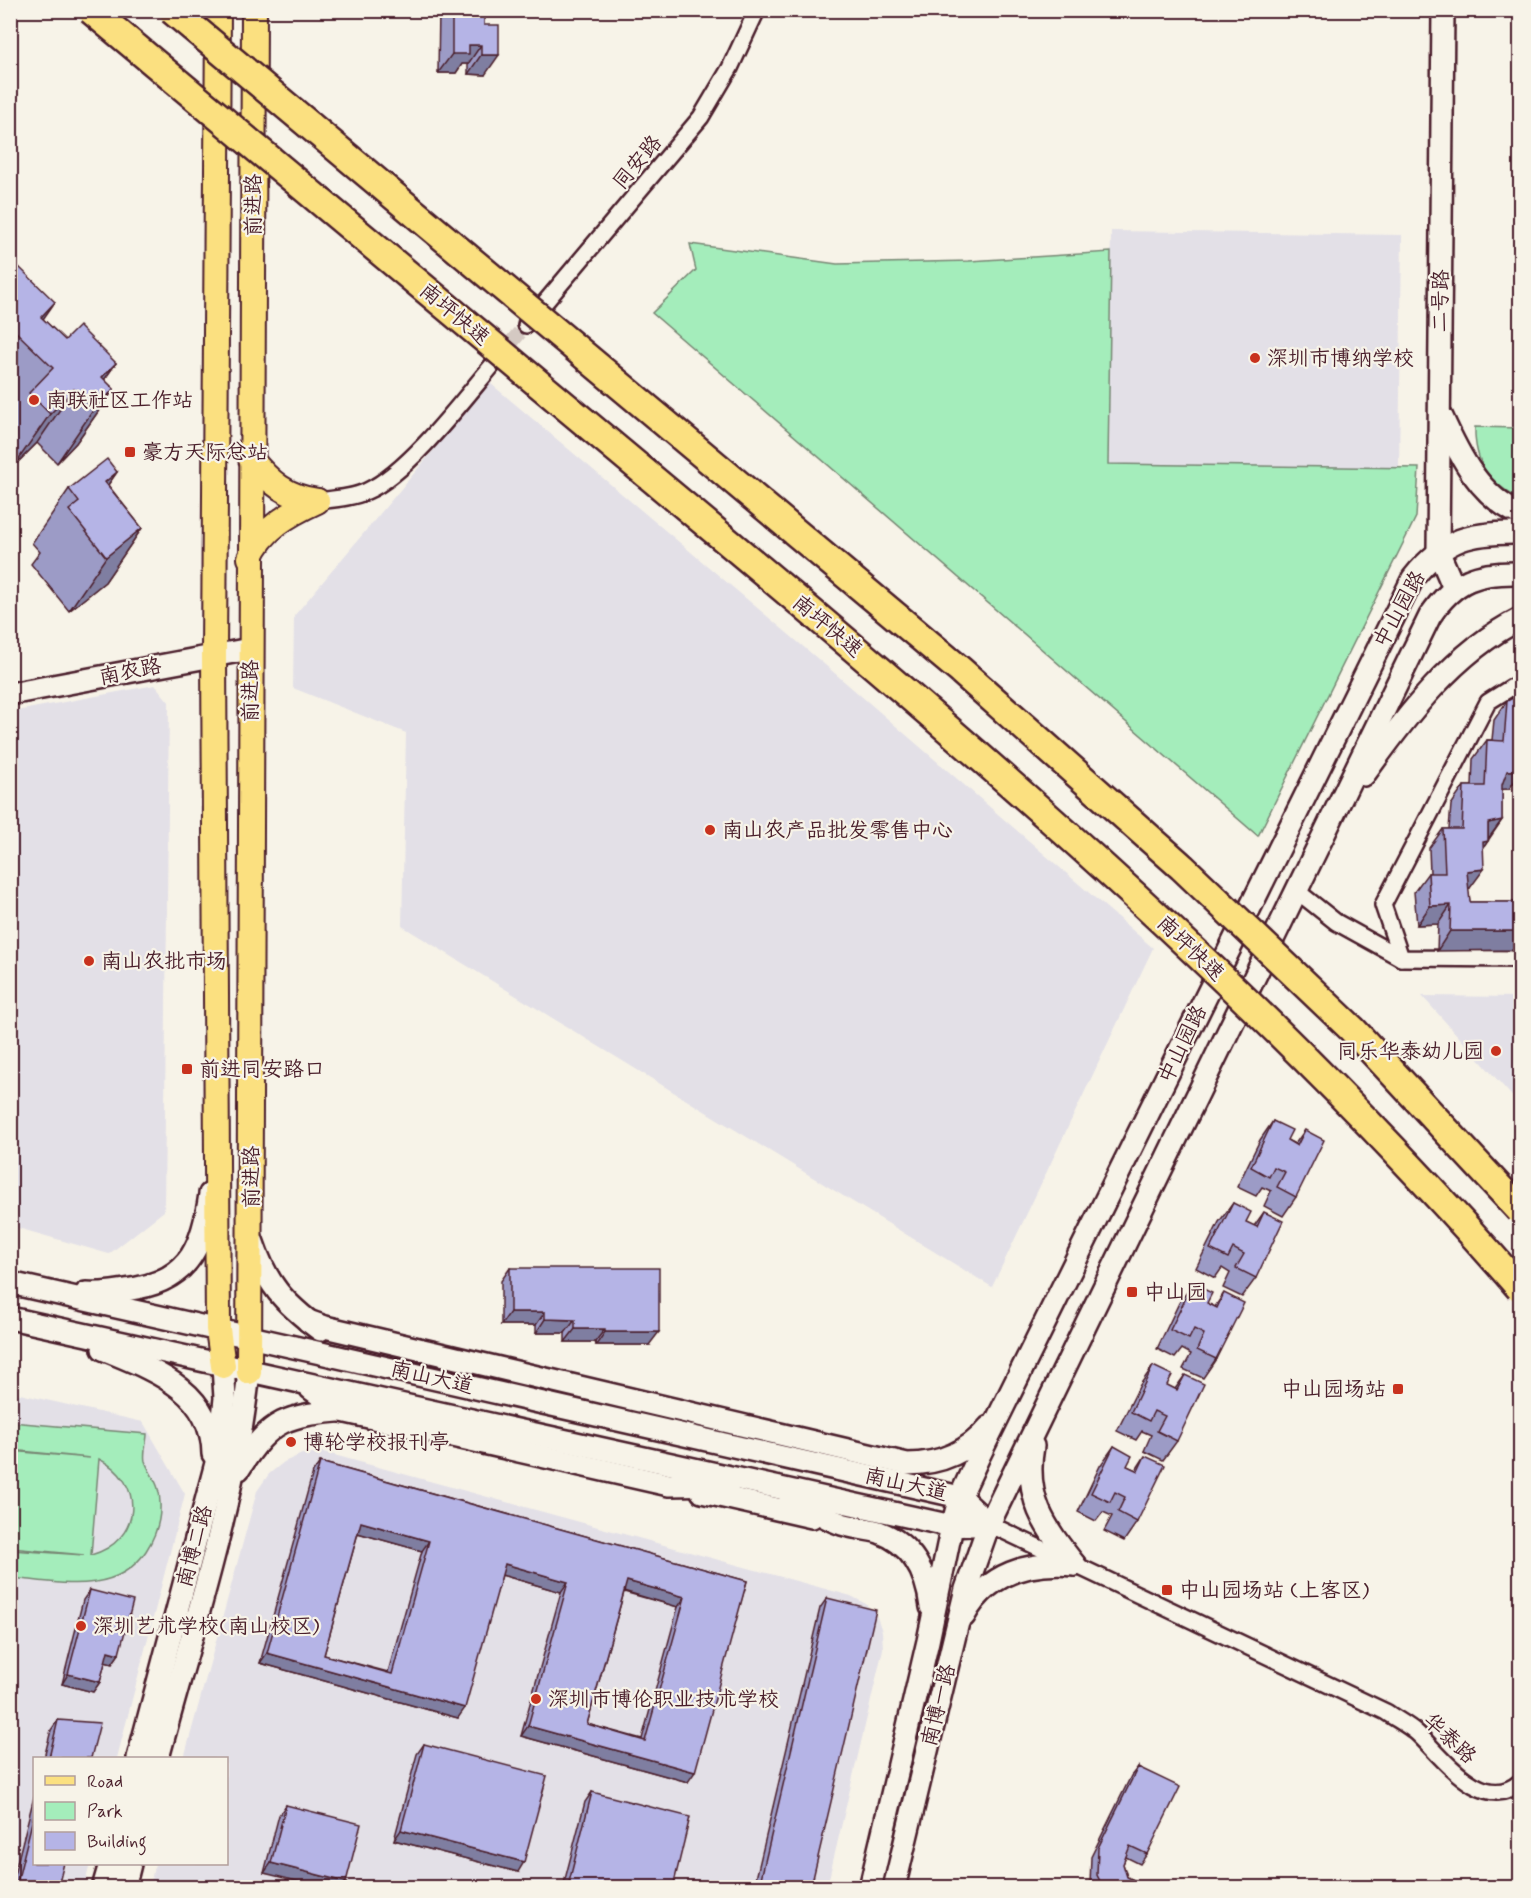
<svg xmlns="http://www.w3.org/2000/svg" width="1531" height="1898" viewBox="0 0 1531 1898" font-family="Mynerve,'LXGW WenKai TC',sans-serif">
<style>
.built{fill:#e3e0e7}
.green{fill:#a4edbb;stroke:#778673;stroke-width:1.5;fill-rule:evenodd}
.lines{fill:none;stroke-linecap:round;stroke-linejoin:round}
.street-tunnel{stroke:#d4c9c2;stroke-width:15;stroke-dasharray:15 8;stroke-linecap:butt}
.street-casing{stroke:#4a1f2b;stroke-width:20}
.secondary-casing{stroke:#4a1f2b;stroke-width:26}
.primary-casing{stroke:#4a1f2b;stroke-width:28}
.street{stroke:#f7f3e8;stroke-width:15}
.secondary{stroke:#f7f3e8;stroke-width:21}
.primary{stroke:#fbe080;stroke-width:24}
.highway-bridge-casing{stroke:#4a1f2b;stroke-width:32;stroke-linecap:butt}
.highway-bridge{stroke:#fbe080;stroke-width:27}
.wall{fill:#9c9bc6;stroke:#4a1f2b;stroke-width:1.5;fill-rule:evenodd}
.shaded-wall{fill:#7f7ea1;stroke:#4a1f2b;stroke-width:1.5}
.building{fill:#b5b4e6;stroke:#4a1f2b;stroke-width:1.5;fill-rule:evenodd}
.poi-dot{fill:#c8321e;stroke:#f7f3e8;stroke-width:2}
.labels{text-anchor:middle;stroke-width:4.5;stroke-linejoin:round;paint-order:stroke}
.street-label{font-size:21px;fill:#4a1f2b;stroke:#f7f3e8}
.poi-label{font-size:21px;fill:#4a1f2b;stroke:#f7f3e8;text-anchor:start}
</style>
<rect width="100%" height="100%" fill="#f7f3e8"/>
<filter id="ink" filterUnits="userSpaceOnUse"><feTurbulence type="fractalNoise" baseFrequency=".0167" numOctaves="2"/><feDisplacementMap in="SourceGraphic" scale="12" xChannelSelector="R" yChannelSelector="G"/><feConvolveMatrix kernelMatrix="1 2 1 2 8 2 1 2 1" color-interpolation-filters="sRGB"/></filter>
<g filter="url(#ink)">
<g class="built">
<polygon points="1111,231 1402,235 1399,468 1108,464"/>
<polygon points="490,383 831,670 1153,948 992,1287 402,926 406,733 293,688 294,616"/>
<polygon points="155,685 169,702 164,1211 109,1254 11,1226 11,712"/>
<polygon points="1422,996 1520,997 1520,1105"/>
<polygon points="11,1392 143,1422 185,1494 117,1758 34,1758 34,1864 90,1864 84,1887 11,1888"/>
<polygon points="323,1452 851,1596 866,1604 877,1617 882,1631 883,1649 827,1887 149,1888 155,1864 226,1864 226,1758 184,1758 257,1491 269,1474 284,1462 302,1454"/>
</g>
<g class="green">
<polygon points="690,244 837,264 969,261 1111,252 1108,464 1419,468 1416,517 1258,836 652,313 696,270"/>
<path d="M 1475,427 L 1520,428 L 1520,500 C 1490,482 1474,465 1475,427 Z"/>
<path d="M 11,1422 L 147,1434 C 147,1441 143,1454 145,1461 C 151,1477 160,1483 160,1503 C 161,1521 155,1537 146,1551 C 116,1597 56,1582 11,1578 L 11,1550 L 84,1555 L 11,1548 L 11,1451 L 90,1458 L 11,1450 ZM 99,1459 C 146,1482 142,1541 91,1555 Z"/>
</g>
<g class="lines">
<polyline class="street-tunnel" points="510,344 526,325"/>
<g class="street-casing">
<g id="street">
<polyline points="526,325 701,117 730,68 757,10"/>
<path d="M 317,501 C 334,499 352,498 367,491 C 412,471 472,388 506,349"/>
<polyline points="1297,891 1336,922 1401,958 1520,959"/>
<polyline points="1401,958 1383,905 1488,702 1512,687 1520,687"/>
<path d="M 989,1524 L 1386,1712 C 1396,1719 1408,1725 1417,1733 C 1442,1756 1483,1815 1520,1782"/>
</g>
</g>
<g class="secondary-casing">
<g id="secondary">
<polyline points="1443,10 1438,551 1454,588"/>
<path d="M 1442,417 C 1459,455 1480,497 1520,514"/>
<polyline points="10,694 250,649"/>
<path d="M 1364,775 C 1406,716 1454,652 1520,619"/>
<path d="M 252,1240 C 267,1285 283,1302 320,1330"/>
<polyline points="10,1283 960,1497 989,1524"/>
<path d="M 86,1293 C 103,1294 121,1291 137,1288 C 191,1278 203,1244 210,1194"/>
<polyline points="10,1318 952,1526 989,1524"/>
<path d="M 308,1321 L 325,1327 L 907,1464 C 940,1464 968,1452 989,1427"/>
<path d="M 103,1349 C 153,1370 212,1390 213,1454"/>
<polyline points="311,1389 342,1411 669,1485 729,1484"/>
<path d="M 1033,1446 C 1024,1498 1044,1526 1075,1565"/>
<path d="M 239,1469 C 272,1417 287,1416 346,1410"/>
<polyline points="702,1492 812,1517"/>
<path d="M 790,1497 C 806,1505 822,1517 839,1523 C 851,1528 866,1528 879,1532 C 912,1544 927,1574 931,1607"/>
<path d="M 964,1616 C 987,1573 1029,1561 1075,1565"/>
<polyline points="138,1758 220,1448 225,1398 223,1366"/>
<path d="M 158,1758 C 192,1631 235,1503 249,1372"/>
<polyline points="103,1888 110,1864"/>
<polyline points="124,1888 130,1864"/>
<path d="M 870,1888 L 928,1641 L 952,1526 L 960,1497 L 979,1456 L 1413,578 C 1445,538 1471,532 1520,533"/>
<path d="M 894,1888 L 966,1589 L 989,1524 L 1430,616 C 1455,579 1478,572 1520,573"/>
</g>
</g>
<g class="primary-casing">
<g id="primary">
<polyline points="218,10 214,656 218,1329 223,1366"/>
<path d="M 251,459 C 269,482 287,497 317,501"/>
<path d="M 250,558 C 263,528 289,514 317,501"/>
<polyline points="249,1372 254,10"/>
</g>
</g>
<use href="#street" class="street"/>
<use href="#secondary" class="secondary"/>
<use href="#primary" class="primary"/>
<g class="highway-bridge-casing">
<g id="highway-bridge">
<path d="M 91,10 C 301,185 511,360 721,536 C 1002,771 1279,1011 1520,1288"/>
<polyline points="172,10 960,670 1182,867 1352,1029 1520,1210"/>
</g>
</g>
<use href="#highway-bridge" class="highway-bridge"/>
</g>
<g class="wall">
<polygon points="439,10 491,10 484,17 485,75 468,74 468,64 462,64 456,73 438,73"/>
<polygon points="10,273 43,319 65,340 116,363 104,380 114,389 76,443 57,463 37,443 13,467 10,465 10,419 12,418 10,416"/>
<polygon points="117,472 108,485 142,528 105,582 69,611 31,564 40,552 32,543 69,489"/>
<polygon points="1521,694 1521,772 1509,789 1502,789 1502,820 1483,848 1470,888 1468,888 1470,902 1521,902 1437,951 1438,924 1417,925 1414,892 1428,873 1430,873 1429,848 1443,829 1449,829 1451,805 1464,786 1472,786 1473,759 1487,740 1492,740 1494,720 1507,701"/>
<polygon points="1273,1121 1287,1140 1295,1144 1305,1130 1296,1197 1283,1216 1264,1206 1271,1191 1262,1187 1256,1196 1237,1187 1260,1140"/>
<polygon points="1233,1203 1246,1222 1254,1226 1264,1212 1256,1278 1242,1297 1223,1288 1230,1273 1222,1268 1215,1278 1196,1268 1219,1222"/>
<polygon points="510,1268 649,1345 596,1345 595,1342 565,1342 565,1333 536,1333 536,1325 501,1325 501,1281"/>
<polygon points="1193,1284 1207,1303 1215,1307 1224,1293 1216,1359 1203,1378 1183,1369 1191,1354 1182,1349 1175,1358 1157,1349 1179,1303"/>
<polygon points="1153,1366 1167,1385 1175,1389 1185,1375 1177,1441 1163,1460 1144,1451 1151,1435 1142,1431 1136,1440 1117,1431 1140,1385"/>
<polygon points="1114,1446 1127,1466 1136,1470 1145,1456 1137,1522 1124,1541 1104,1531 1112,1516 1103,1512 1096,1521 1078,1512 1100,1466"/>
<path d="M 320,1462 L 747,1581 L 688,1782 L 521,1736 L 561,1592 L 502,1575 L 458,1718 L 260,1663 L 313,1472 ZM 358,1533 L 422,1551 L 388,1672 L 324,1655 ZM 624,1592 L 678,1607 L 642,1739 L 587,1724 Z"/>
<polygon points="90,1590 119,1654 112,1664 105,1662 100,1682 93,1692 62,1684 83,1600"/>
<polygon points="827,1598 811,1887 754,1887 820,1608"/>
<polygon points="58,1720 91,1758 44,1758 51,1730"/>
<polygon points="424,1744 518,1872 394,1840 417,1754"/>
<polygon points="1138,1767 1147,1854 1140,1864 1126,1857 1123,1864 1127,1877 1149,1887 1092,1887 1090,1885 1091,1857 1131,1776"/>
<polygon points="592,1792 673,1887 563,1887 585,1802"/>
<polygon points="34,1797 34,1863 58,1887 11,1887"/>
<polygon points="286,1805 346,1882 264,1873 279,1815"/>
</g>
<g class="shaded-wall">
<polygon points="477,10 491,10 483,19"/>
<polygon points="469,45 481,45 468,64 462,64 456,73 438,73 452,54"/>
<polygon points="481,55 499,55 485,75 468,74"/>
<polygon points="55,302 27,342 41,317"/>
<polygon points="116,363 88,403 102,377"/>
<polygon points="74,389 37,443 13,467 50,414"/>
<polygon points="114,389 76,443 57,463 94,409"/>
<polygon points="117,472 80,524 105,482"/>
<polygon points="142,528 105,582 69,611 106,557"/>
<polygon points="1521,770 1521,772 1509,789 1493,790 1507,771"/>
<polygon points="1502,820 1488,839 1488,823"/>
<polygon points="1488,841 1475,860 1483,842"/>
<polygon points="1484,869 1470,888 1453,890 1467,871"/>
<polygon points="1451,905 1438,924 1417,925 1430,906"/>
<polygon points="1450,931 1521,931 1521,950 1437,951"/>
<polygon points="510,1312 545,1312 536,1325 501,1325"/>
<polygon points="545,1319 575,1320 565,1333 536,1333"/>
<polygon points="575,1329 605,1329 595,1342 565,1342"/>
<polygon points="605,1332 659,1332 649,1345 596,1345"/>
<polygon points="361,1522 429,1541 422,1551 354,1532"/>
<polygon points="505,1564 568,1582 561,1592 498,1574"/>
<polygon points="627,1581 685,1597 678,1607 620,1590"/>
<polygon points="108,1651 119,1654 112,1664 101,1661"/>
<polygon points="267,1653 465,1708 458,1718 260,1663"/>
<polygon points="68,1674 100,1682 93,1692 62,1684"/>
<polygon points="528,1726 695,1772 688,1782 521,1736"/>
<polygon points="401,1830 524,1862 518,1872 394,1840"/>
<polygon points="271,1863 346,1882 342,1887 321,1887 264,1873"/>
</g>
<g class="building">
<polygon points="452,10 484,10 484,25 499,25 499,55 481,55 481,45 469,45 469,54 452,54"/>
<polygon points="18,266 55,302 41,317 65,340 79,326 116,363 102,377 114,389 94,409 74,389 50,414 29,393 53,368 13,329 10,332 10,273"/>
<polygon points="107,459 117,472 105,482 142,528 106,557 69,510 79,502 69,489"/>
<polygon points="1521,694 1521,770 1507,771 1502,785 1502,820 1488,823 1488,841 1483,842 1484,869 1467,871 1470,902 1521,902 1521,931 1450,931 1451,905 1430,906 1428,873 1445,873 1443,829 1462,829 1464,786 1485,786 1487,740 1504,741 1507,701"/>
<polygon points="1273,1121 1292,1130 1287,1140 1297,1146 1305,1130 1324,1140 1296,1197 1277,1187 1285,1172 1274,1167 1269,1177 1251,1167"/>
<polygon points="1233,1203 1251,1212 1246,1222 1257,1227 1264,1212 1283,1221 1256,1278 1236,1268 1244,1254 1233,1248 1228,1258 1210,1249"/>
<polygon points="510,1268 659,1268 659,1332 605,1332 605,1329 575,1329 575,1320 545,1319 545,1312 510,1312"/>
<polygon points="1193,1284 1212,1293 1207,1303 1217,1308 1224,1293 1244,1303 1216,1359 1197,1350 1204,1334 1194,1329 1189,1339 1170,1330"/>
<polygon points="1153,1366 1172,1375 1167,1385 1177,1390 1185,1375 1204,1384 1177,1441 1157,1431 1165,1416 1154,1411 1149,1421 1131,1412"/>
<polygon points="1114,1446 1132,1456 1127,1466 1138,1471 1145,1456 1165,1465 1137,1522 1118,1512 1125,1497 1115,1492 1110,1502 1091,1493"/>
<path d="M 320,1462 L 747,1581 L 695,1772 L 528,1726 L 568,1582 L 505,1564 L 465,1708 L 267,1653 ZM 361,1522 L 429,1541 L 392,1674 L 324,1655 ZM 627,1581 L 685,1597 L 645,1741 L 587,1724 Z"/>
<polygon points="90,1590 133,1601 119,1654 108,1651 100,1682 68,1674"/>
<polygon points="827,1598 876,1610 811,1887 759,1887"/>
<polygon points="58,1720 100,1723 91,1758 49,1758"/>
<polygon points="424,1744 547,1776 524,1862 401,1830"/>
<polygon points="1138,1767 1180,1787 1147,1854 1130,1846 1123,1864 1127,1877 1149,1887 1103,1887 1097,1875 1098,1848"/>
<polygon points="592,1792 690,1817 673,1887 576,1887 568,1886"/>
<polygon points="286,1805 361,1824 346,1882 271,1863"/>
<polygon points="34,1814 34,1863 64,1863 58,1887 16,1887"/>
</g>
</g>
<g class="poi-dot">
<circle cx="1255" cy="358" r="6"/>
<circle cx="34" cy="400" r="6"/>
<rect x="124" y="446" width="12" height="12" rx="3"/>
<circle cx="710" cy="830" r="6"/>
<circle cx="89" cy="961" r="6"/>
<circle cx="1496" cy="1051" r="6"/>
<rect x="181" y="1063" width="12" height="12" rx="3"/>
<rect x="1126" y="1286" width="12" height="12" rx="3"/>
<rect x="1392" y="1383" width="12" height="12" rx="3"/>
<circle cx="291" cy="1442" r="6"/>
<rect x="1161" y="1584" width="12" height="12" rx="3"/>
<circle cx="81" cy="1626" r="6"/>
<circle cx="536" cy="1699" r="6"/>
</g>
<g class="labels">
<g class="street-label">
<text transform="translate(637 162) rotate(-50)" y="7">同安路</text>
<text transform="translate(253 205) rotate(-90)" y="7">前进路</text>
<text transform="translate(1440 301) rotate(-89)" y="7">二号路</text>
<text transform="translate(455 314) rotate(40)" y="7">南坪快速</text>
<text transform="translate(1399 609) rotate(-61)" y="7">中山园路</text>
<text transform="translate(828 626) rotate(40)" y="7">南坪快速</text>
<text transform="translate(130 671) rotate(-11)" y="7">南农路</text>
<text transform="translate(250 691) rotate(-90)" y="7">前进路</text>
<text transform="translate(1191 948) rotate(44)" y="7">南坪快速</text>
<text transform="translate(1182 1044) rotate(-64)" y="7">中山园路</text>
<text transform="translate(251 1177) rotate(-90)" y="7">前进路</text>
<text transform="translate(432 1377) rotate(13)" y="7">南山大道</text>
<text transform="translate(906 1484) rotate(13)" y="7">南山大道</text>
<text transform="translate(194 1546) rotate(-75)" y="7">南博二路</text>
<text transform="translate(938 1705) rotate(-76)" y="7">南博一路</text>
<text transform="translate(1450 1738) rotate(43)" y="7">华泰路</text>
</g>
<g class="poi-label">
<text x="1267" y="365">深圳市博纳学校</text>
<text x="46" y="407">南联社区工作站</text>
<text x="142" y="459">豪方天际总站</text>
<text x="722" y="837">南山农产品批发零售中心</text>
<text x="101" y="968">南山农批市场</text>
<text x="1484" y="1058" text-anchor="end">同乐华泰幼儿园</text>
<text x="199" y="1076">前进同安路口</text>
<text x="1144" y="1299">中山园</text>
<text x="1386" y="1396" text-anchor="end">中山园场站</text>
<text x="303" y="1449">博轮学校报刊亭</text>
<text x="1179" y="1597">中山园场站 (上客区)</text>
<text x="93" y="1633">深圳艺术学校(南山校区)</text>
<text x="548" y="1706">深圳市博伦职业技术学校</text>
</g>
</g>
<rect width="1531" height="1898" fill="none" stroke="#f7f3e8" stroke-width="36"/>
<rect x="18" y="18" width="1495" height="1862" fill="none" stroke="#4a1f2b" stroke-width="2" filter="url(#ink)"/>
<rect x="33" y="1757" width="195" height="108" fill="#f7f3e8" stroke="#b29e9c" stroke-width="1.5"/>
<rect x="45" y="1776" width="30" height="9" fill="#fbe080" stroke="#b29e9c" stroke-width="1.5"/>
<text x="87" y="1787" font-size="18" fill="#4a1f2b">Road</text>
<rect x="45" y="1802" width="30" height="18" fill="#a4edbb" stroke="#b29e9c" stroke-width="1.5"/>
<text x="87" y="1817" font-size="18" fill="#4a1f2b">Park</text>
<rect x="45" y="1832" width="30" height="18" fill="#b5b4e6" stroke="#b29e9c" stroke-width="1.5"/>
<text x="87" y="1847" font-size="18" fill="#4a1f2b">Building</text>
</svg>
